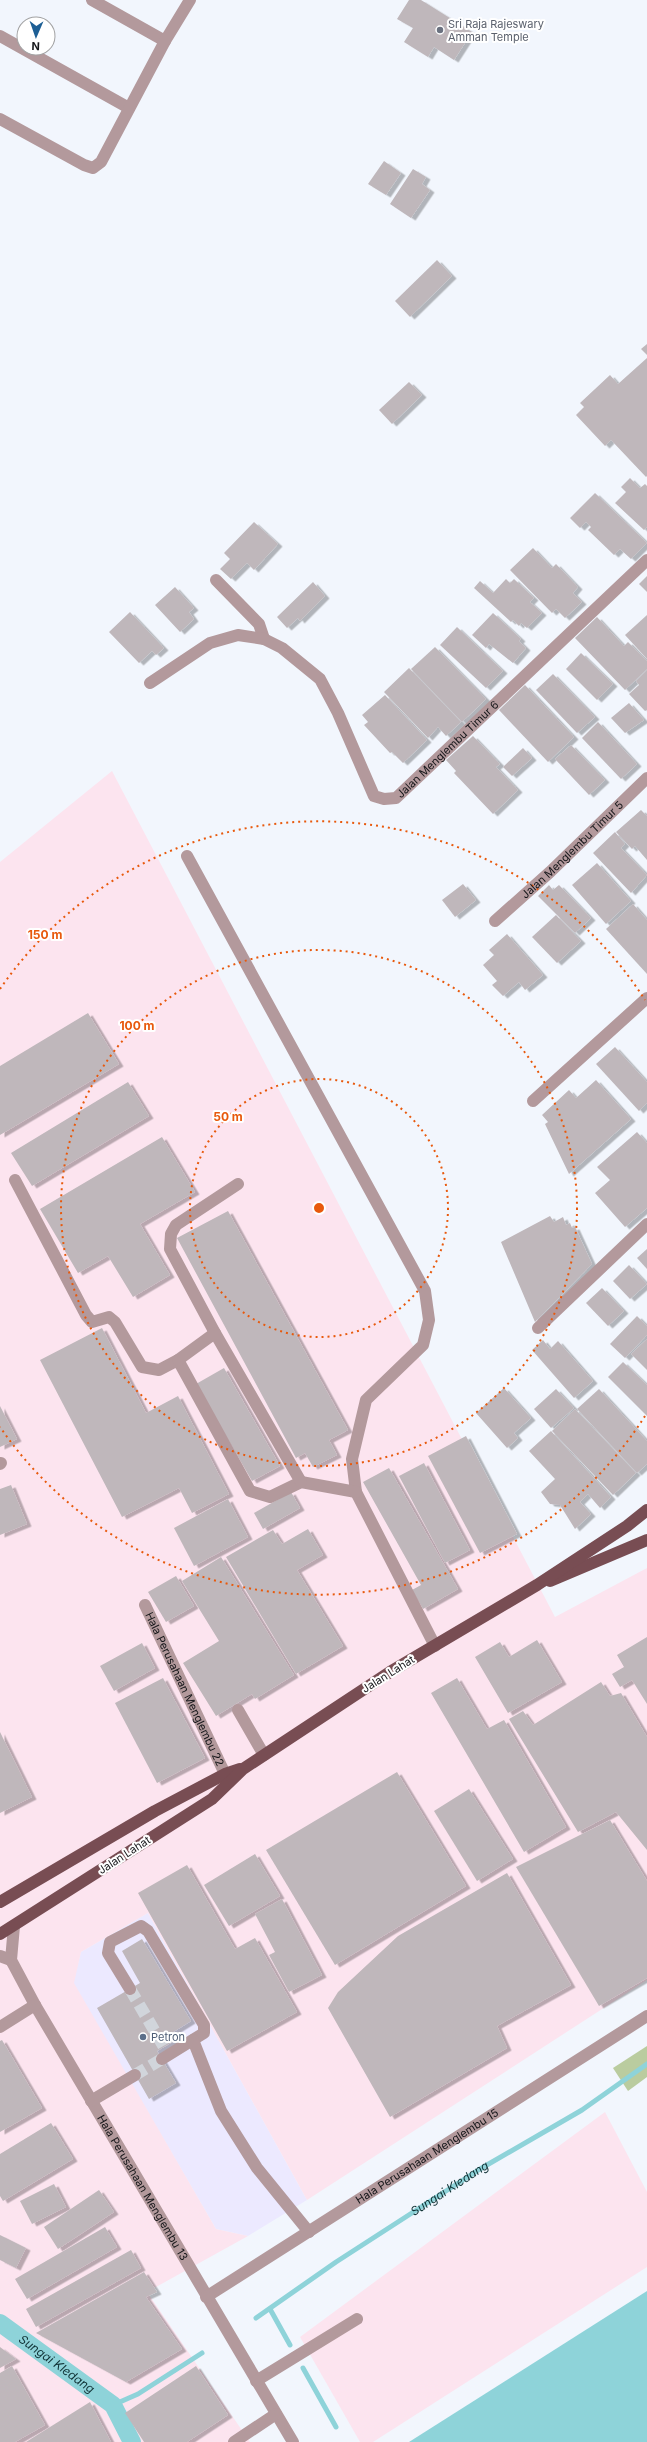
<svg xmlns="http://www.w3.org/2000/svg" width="647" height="2442" viewBox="0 0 647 2442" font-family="Inter,sans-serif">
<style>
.commercial{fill:#ece9ff}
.industrial{fill:#fce4ef}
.green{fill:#bacc9f}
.water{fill:#8ed3d9}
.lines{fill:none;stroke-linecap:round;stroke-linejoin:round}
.stream{stroke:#8ed3d9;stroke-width:5}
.canal{stroke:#8ed3d9;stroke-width:18}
.building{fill:#bfb7bb;filter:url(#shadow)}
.minor-tunnel{stroke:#d1d5db;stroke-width:12;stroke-dasharray:12 6;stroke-linecap:butt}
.minor{stroke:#b3999c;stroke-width:12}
.major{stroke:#784d53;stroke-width:12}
.ring{fill:none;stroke:#e8590c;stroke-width:2;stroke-dasharray:2 4}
.worship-dot{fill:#6b7280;stroke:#fff;stroke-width:1.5}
.service-dot{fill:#5c6f8a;stroke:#fff;stroke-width:1.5}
.labels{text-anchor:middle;stroke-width:4;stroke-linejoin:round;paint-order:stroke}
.worship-label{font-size:11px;fill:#5b616d;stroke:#fff;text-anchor:start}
.street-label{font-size:11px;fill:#16171a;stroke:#fff}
.service-label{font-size:11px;fill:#4e5e75;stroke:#fff;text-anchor:start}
.water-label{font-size:12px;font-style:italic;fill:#103235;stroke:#fff}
.centre{fill:#e8590c;stroke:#fff;stroke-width:2}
.ring-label{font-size:12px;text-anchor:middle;font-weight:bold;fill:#e8590c;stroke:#fff;stroke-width:4;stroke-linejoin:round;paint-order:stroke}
</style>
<defs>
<filter id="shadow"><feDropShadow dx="4.5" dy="2.5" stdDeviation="0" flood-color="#0004"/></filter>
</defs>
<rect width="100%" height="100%" fill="#f2f6fd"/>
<polygon class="commercial" points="148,1913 307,2200 248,2236 216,2229 73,1983 81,1952"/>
<g class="industrial">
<polygon points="112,771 555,1617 647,1568 647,1980 307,2200 148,1913 81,1952 74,1983 216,2229 248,2236 147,2292 250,2442 0,2442 0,862"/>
<polygon points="605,2112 647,2192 647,2267 373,2442 360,2442 300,2337"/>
</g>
<polygon class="green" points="647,2046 647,2077 628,2091 613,2068"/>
<polygon class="water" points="647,2291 647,2442 409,2442"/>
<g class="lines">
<g class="stream">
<polyline points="270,2309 290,2345"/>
<path id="s1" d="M 256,2318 L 336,2262 L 480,2169 L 582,2110 L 647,2064"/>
<polyline points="303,2368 336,2427"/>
<polyline points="113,2405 138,2394 202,2353"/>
</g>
<path class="canal" id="s2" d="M 0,2323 L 113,2405 L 132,2442"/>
</g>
<g class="building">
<polygon points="409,0 421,0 472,32 454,60 434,47 428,57 404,42 413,28 397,19"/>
<polygon points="384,161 401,173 386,195 368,184"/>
<polygon points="413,169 426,177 422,184 430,190 411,218 390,204"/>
<polygon points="437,260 452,276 410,317 395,301"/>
<polygon points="647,344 647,355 641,349"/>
<polygon points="647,358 647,476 646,477 611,440 605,446 576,415 584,407 580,403 610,375 618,384"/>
<polygon points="409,382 422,395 392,424 379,410"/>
<polygon points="630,478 640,488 645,484 647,486 647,527 644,530 615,503 626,492 621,487"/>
<polygon points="595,493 647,543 631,559 620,549 614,555 588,530 591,527 586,522 580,528 570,518"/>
<polygon points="254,522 278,544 254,570 247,563 231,579 220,569 230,559 224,553"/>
<polygon points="533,548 552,568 556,564 578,587 573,593 582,602 565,618 556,609 552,613 510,570"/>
<polygon points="647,576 647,592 639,584"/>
<polygon points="506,579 510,583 514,579 534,598 530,602 542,613 527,628 521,623 519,626 513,620 511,622 474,588 480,581 493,593"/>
<polygon points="313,582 325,596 300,621 298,618 287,628 277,617"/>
<polygon points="175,587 194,608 189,612 194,619 180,632 155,605"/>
<polygon points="130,612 164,648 156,655 152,651 139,663 109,632"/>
<polygon points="493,613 521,639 519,641 526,648 513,663 489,644 486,648 472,635"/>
<polygon points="647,615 647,659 625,635"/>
<polygon points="597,617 624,646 628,642 647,661 647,669 625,690 575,638"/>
<polygon points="457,627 503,671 486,688 440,645"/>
<polygon points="435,647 486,699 462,722 411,669"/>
<polygon points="581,653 613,684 597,700 566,669"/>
<polygon points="409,668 461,722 446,736 438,727 428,738 384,692"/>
<polygon points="647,670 647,710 645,711 629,694 639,685 636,681"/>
<polygon points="553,674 595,717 577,733 536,690"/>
<polygon points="525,685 574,737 548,762 499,710"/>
<polygon points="385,695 427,740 403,763 392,752 390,753 364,725 368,722 362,715"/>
<polygon points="629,703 644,720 625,733 611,718"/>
<polygon points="598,722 637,764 621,779 582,738"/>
<polygon points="473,736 500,764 496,767 518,790 493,814 454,773 456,771 446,760"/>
<polygon points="571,745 605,780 589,795 555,759"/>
<polygon points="523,748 532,758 512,776 503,767"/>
<polygon points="641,810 647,816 647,860 635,846 632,849 616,832"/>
<polygon points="615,832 625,844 621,848 647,875 631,893 593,853"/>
<polygon points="597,863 631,901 606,924 572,885"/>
<polygon points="463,884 476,900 455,917 442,900"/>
<polygon points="549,885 553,890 559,885 591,918 575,933 538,896"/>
<polygon points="633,904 647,920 647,974 606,929"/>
<polygon points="556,915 581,941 557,963 532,937"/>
<polygon points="507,934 543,975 525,990 519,982 503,996 492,985 497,981 483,965 494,955 489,950"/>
<polygon points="88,1013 119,1064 0,1135 0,1066"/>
<polygon points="615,1047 647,1082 647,1103 639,1111 596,1064"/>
<polygon points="596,1080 631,1119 569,1174 545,1124 548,1122 542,1115 569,1090 576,1098"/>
<polygon points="128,1082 149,1116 32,1186 11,1153"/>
<polygon points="637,1132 647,1143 647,1208 625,1227 595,1193 610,1180 597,1167"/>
<polygon points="162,1137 195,1192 140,1224 170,1275 133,1297 108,1256 78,1273 40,1209"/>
<polygon points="228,1211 348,1430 329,1440 337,1455 313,1467 305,1453 296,1458 177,1238"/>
<polygon points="550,1216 554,1222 563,1217 566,1225 570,1223 572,1228 575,1227 592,1264 535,1322 501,1242"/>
<polygon points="647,1249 647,1269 637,1258"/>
<polygon points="629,1265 647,1284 630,1299 613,1281"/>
<polygon points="602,1288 624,1311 608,1326 586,1303"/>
<polygon points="637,1316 647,1326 647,1335 625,1358 610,1344"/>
<polygon points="102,1328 146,1413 178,1396 229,1494 192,1513 179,1488 122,1517 40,1360"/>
<polygon points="647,1339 647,1370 631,1354"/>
<polygon points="543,1340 550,1349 558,1341 593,1381 574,1398 532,1350"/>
<polygon points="623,1362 647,1385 647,1416 608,1377"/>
<polygon points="224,1368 280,1466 252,1481 196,1384"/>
<polygon points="504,1388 531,1418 514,1433 518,1438 507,1448 476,1413"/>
<polygon points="556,1389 574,1408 551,1428 534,1409"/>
<polygon points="599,1389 647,1441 647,1464 637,1473 577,1409"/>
<polygon points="0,1406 17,1439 0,1447"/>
<polygon points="575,1409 636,1473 613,1495 552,1431"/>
<polygon points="551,1431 611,1497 600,1508 588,1494 580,1502 591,1514 575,1529 560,1505 550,1504 541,1492 555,1479 529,1451"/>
<polygon points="466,1436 517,1534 480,1553 428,1456"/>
<polygon points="424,1463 470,1550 445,1563 399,1476"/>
<polygon points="389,1468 458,1589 423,1609 412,1590 421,1585 363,1482"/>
<polygon points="11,1485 27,1524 0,1535 0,1489"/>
<polygon points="291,1492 300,1508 263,1529 254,1513"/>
<polygon points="228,1499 248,1537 194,1566 174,1528"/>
<polygon points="308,1529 323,1555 297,1570 343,1646 296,1674 226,1557 273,1530 282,1544"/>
<polygon points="221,1557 294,1675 255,1699 252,1694 216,1716 183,1663 219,1641 182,1581"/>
<polygon points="176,1576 194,1606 166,1622 148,1592"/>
<polygon points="647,1637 647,1704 632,1680 620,1687 612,1674 624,1667 617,1655"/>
<polygon points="537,1640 562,1682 508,1713 475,1657 500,1642 509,1657"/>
<polygon points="142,1643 155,1668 114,1691 100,1666"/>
<polygon points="163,1678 205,1758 157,1783 115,1703"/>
<polygon points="457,1678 487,1729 504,1720 566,1827 524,1852 431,1693"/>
<polygon points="601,1682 610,1696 621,1693 647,1737 647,1850 616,1812 578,1832 509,1719 523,1711 533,1725"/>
<polygon points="0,1732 32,1797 0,1813"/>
<polygon points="397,1772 466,1886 335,1965 266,1850"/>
<polygon points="469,1789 513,1859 477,1881 434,1811"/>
<polygon points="610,1820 647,1881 647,1978 599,2006 516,1867"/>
<polygon points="255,1854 280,1896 229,1926 204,1885"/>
<polygon points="187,1865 235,1949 255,1938 297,2012 227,2051 138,1893"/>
<polygon points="507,1873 571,1985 497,2026 507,2048 390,2117 328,2008 338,1992 398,1936"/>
<polygon points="282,1899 322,1975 289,1992 269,1955 275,1952 255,1914"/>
<polygon points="142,1939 191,2021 170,2034 174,2041 157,2051 176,2083 149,2099 97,2008 140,1983 122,1951"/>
<polygon points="2,2040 42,2108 0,2132 0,2041"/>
<polygon points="51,2123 73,2159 3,2201 0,2196 0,2154"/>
<polygon points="54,2184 66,2207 32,2224 20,2201"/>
<polygon points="99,2190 114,2212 58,2249 44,2227"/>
<polygon points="105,2227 117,2247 27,2299 15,2279"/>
<polygon points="0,2235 26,2248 16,2268 0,2260"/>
<polygon points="131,2250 141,2268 36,2327 26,2309"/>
<polygon points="144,2272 157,2292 146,2297 182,2349 126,2382 36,2333"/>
<polygon points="0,2347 16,2359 0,2368"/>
<polygon points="12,2366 45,2425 15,2442 0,2442 0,2373"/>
<polygon points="196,2366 228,2415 187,2442 144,2442 125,2413"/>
<polygon points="90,2402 111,2442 26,2442"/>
</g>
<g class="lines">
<g class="minor-tunnel">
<polyline points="130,1989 164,2047"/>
<polyline points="135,2075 162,2059"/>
</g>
<g class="minor">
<polyline points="92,0 165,41"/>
<polyline points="0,36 129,108"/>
<polyline points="0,119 84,165 93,168 101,162 165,41 190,0"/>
<polyline points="216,580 259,624 264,639"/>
<path id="s3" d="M 150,683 L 210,643 L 238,635 L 264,639 L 282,648 L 320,679 L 338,713 L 374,796 L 384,799 L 396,798 L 647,560"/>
<polyline points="187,856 425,1291 429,1320 423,1345 366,1400 352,1459 356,1492 435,1646"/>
<path id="s4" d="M 495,921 L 550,872 L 647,778"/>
<polyline points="533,1101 647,998"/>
<polyline points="15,1180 86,1315 92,1322 109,1317 115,1322 142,1367 159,1370 178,1360 250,1491 270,1497 301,1482 356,1492"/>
<polyline points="538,1328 647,1224"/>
<polyline points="215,1333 170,1249 171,1234 176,1225 238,1184"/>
<polyline points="178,1360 215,1333 301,1482"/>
<polyline points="0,1464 1,1463"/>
<path id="s5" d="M 145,1605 L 225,1774"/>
<polyline points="238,1710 264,1755"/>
<path id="s6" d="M 14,1926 L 11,1960 L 35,2005 L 293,2442"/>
<polyline points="0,1956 11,1960"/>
<polyline points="130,1989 108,1953 110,1942 141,1926 148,1931 204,2025 204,2033 162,2059"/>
<polyline points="0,2027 35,2005"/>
<polyline points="193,2040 221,2111 257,2168 309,2232"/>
<polyline points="91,2101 135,2075"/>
<path id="s7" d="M 206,2297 L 647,2016"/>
<polyline points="256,2381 357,2319"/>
<polyline points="234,2442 276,2414"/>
</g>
<g class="major">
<polyline points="550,1581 647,1540"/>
<polyline points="0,1902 155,1811 225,1774 240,1769"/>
<polyline points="0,1934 212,1799 243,1769 390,1672 537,1585 627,1526 647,1510"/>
</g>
</g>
<g class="ring">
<circle cx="319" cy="1208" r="129"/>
<circle cx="319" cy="1208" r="258"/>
<path d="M645 1416A387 387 0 0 1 0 1427M0 989A387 387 0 0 1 645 1000"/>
</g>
<circle class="worship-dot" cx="440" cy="30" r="4"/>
<circle class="service-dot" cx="143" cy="2037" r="4"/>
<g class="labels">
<g class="worship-label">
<text x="448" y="28">Sri Raja Rajeswary<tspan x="448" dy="13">Amman Temple</tspan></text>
</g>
<g class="street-label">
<text dy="4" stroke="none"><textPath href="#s3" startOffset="419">Jalan Menglembu Timur 6</textPath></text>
<text dy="4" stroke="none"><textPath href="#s4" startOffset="105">Jalan Menglembu Timur 5</textPath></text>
<text transform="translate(388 1674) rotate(-32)" y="4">Jalan Lahat</text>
<text dy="4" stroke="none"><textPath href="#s5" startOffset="93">Hala Perusahaan Menglembu 22</textPath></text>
<text transform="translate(124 1855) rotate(-33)" y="4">Jalan Lahat</text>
<text dy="4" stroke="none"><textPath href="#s7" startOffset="262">Hala Perusahaan Menglembu 15</textPath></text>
<text dy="4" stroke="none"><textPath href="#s6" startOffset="297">Hala Perusahaan Menglembu 13</textPath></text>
</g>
<g class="service-label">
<text x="151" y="2041">Petron</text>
</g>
<g class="water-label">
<text dy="4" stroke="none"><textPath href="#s1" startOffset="233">Sungai Kledang</textPath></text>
<text dy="4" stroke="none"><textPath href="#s2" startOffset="70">Sungai Kledang</textPath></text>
</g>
</g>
<circle cx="319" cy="1208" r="6" class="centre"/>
<g class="ring-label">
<text x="45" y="939">150 m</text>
<text x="137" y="1030">100 m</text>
<text x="228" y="1121">50 m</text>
</g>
<g transform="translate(36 36) rotate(182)"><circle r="19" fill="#ffffff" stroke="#a2a2a3"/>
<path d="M0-3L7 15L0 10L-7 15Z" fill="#1d5f95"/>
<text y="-6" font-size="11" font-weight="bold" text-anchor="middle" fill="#16171a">N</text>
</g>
</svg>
